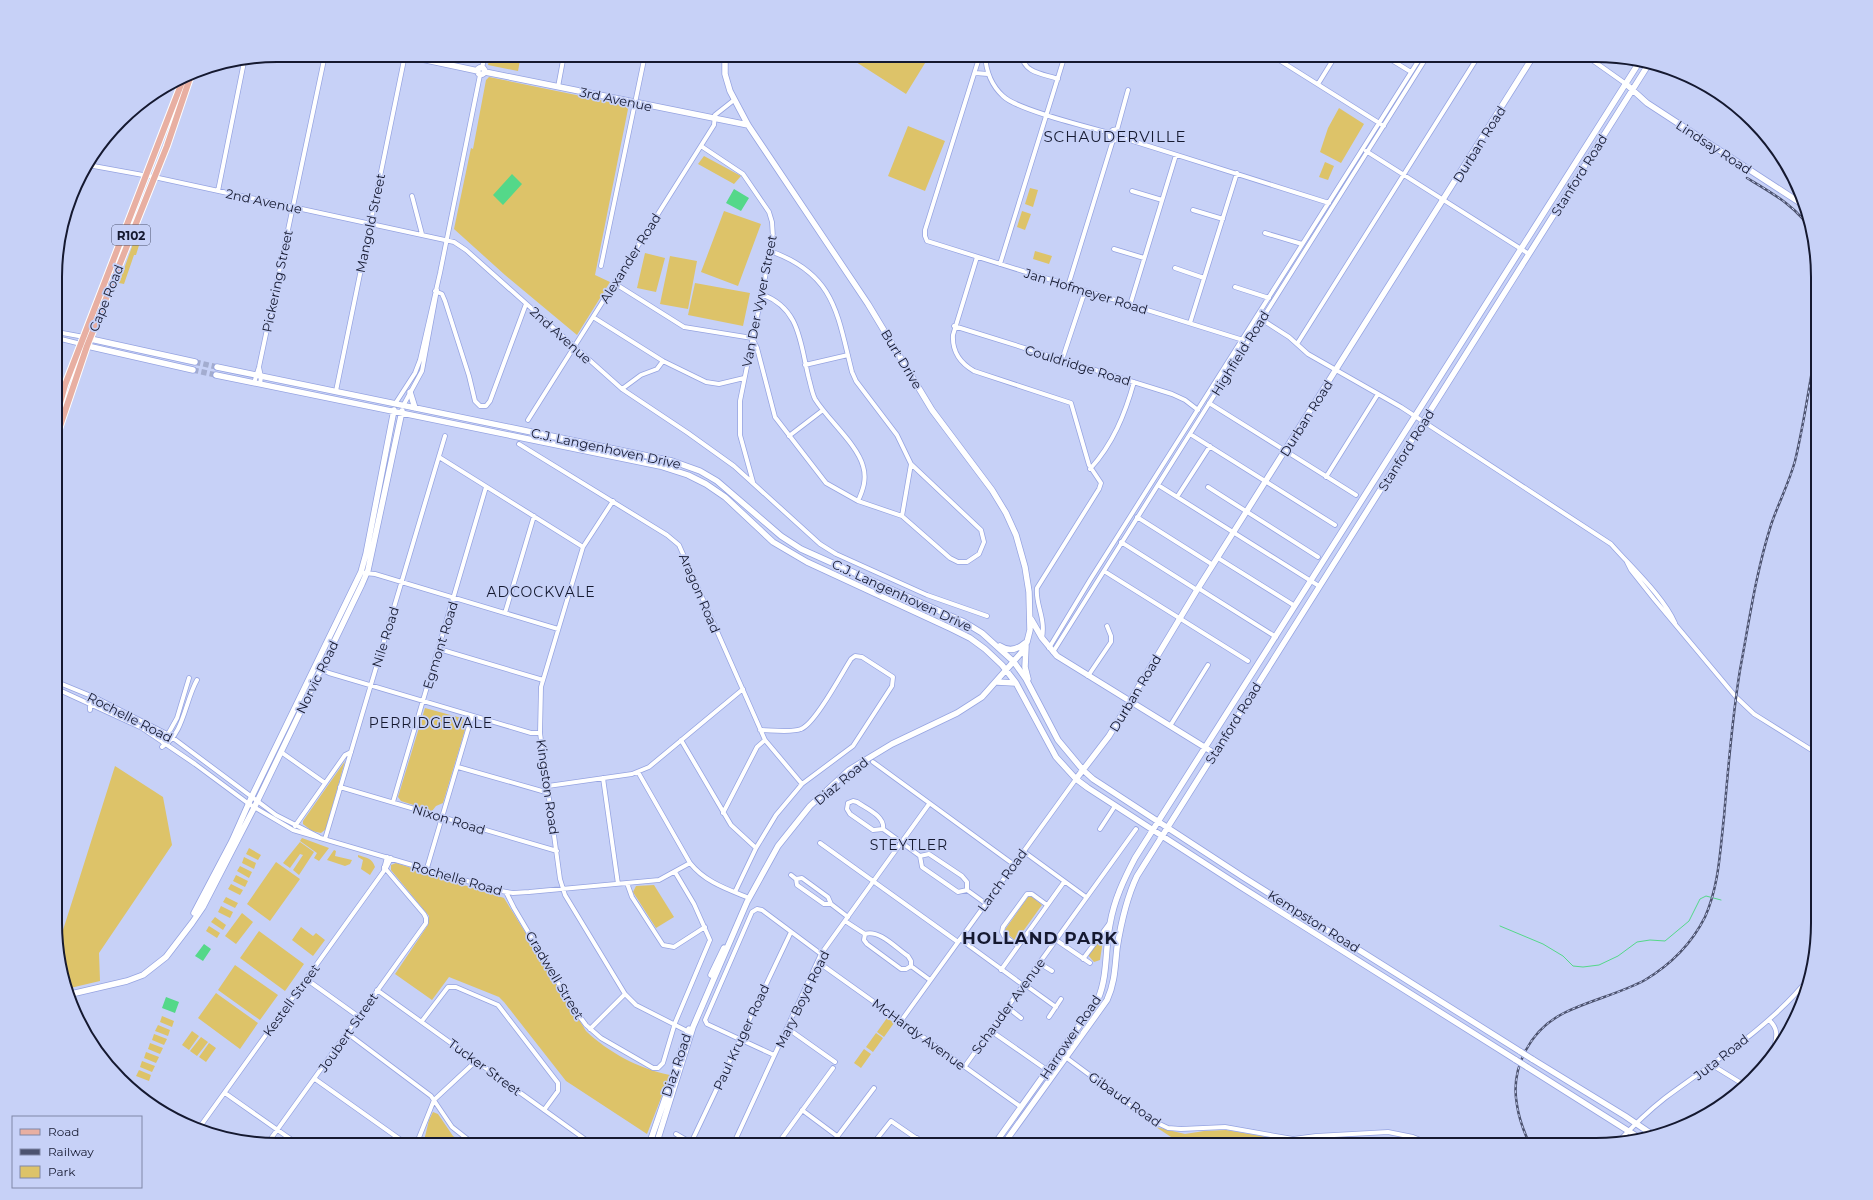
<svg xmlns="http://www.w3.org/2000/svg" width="1873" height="1200" viewBox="0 0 1873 1200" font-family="Montserrat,sans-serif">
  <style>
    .green { fill: #ddc369 }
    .water { fill: #54d889 }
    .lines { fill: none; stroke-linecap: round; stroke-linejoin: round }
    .stream { stroke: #54d889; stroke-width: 1 }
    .secondary-tunnel { stroke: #a3accf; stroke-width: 5.5; stroke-dasharray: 5.5 3; stroke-linecap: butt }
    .street-casing { stroke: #96a4e1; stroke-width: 5.5 }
    .secondary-casing { stroke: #96a4e1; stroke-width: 7 }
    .primary-casing { stroke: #fff; stroke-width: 8 }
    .street { stroke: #fff; stroke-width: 4 }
    .secondary { stroke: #fff; stroke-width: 5.5 }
    .primary { stroke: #e8afa2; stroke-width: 6 }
    .rail-casing { stroke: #4c526e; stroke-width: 2.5 }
    .rail { stroke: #c7d1f7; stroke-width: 1; stroke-dasharray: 3; stroke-linecap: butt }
    .secondary-bridge-casing { stroke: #96a4e1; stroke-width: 7; stroke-linecap: butt }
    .secondary-bridge { stroke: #fff; stroke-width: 5.5 }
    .labels { text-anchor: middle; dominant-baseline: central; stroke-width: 3.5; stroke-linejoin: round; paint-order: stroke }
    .shield { fill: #c7d1f7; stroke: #4a506c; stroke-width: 1 }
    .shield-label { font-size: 12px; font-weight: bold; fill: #151930 }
    .street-label { font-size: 13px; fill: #151930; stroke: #c7d1f7 }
    .neighbourhood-label { font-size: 14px; letter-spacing: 1px; fill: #151930; stroke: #c7d1f7 }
    .quarter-label { font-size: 15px; letter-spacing: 1px; fill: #151930; stroke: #c7d1f7 }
    .district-label { font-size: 17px; font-weight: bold; letter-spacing: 1px; fill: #151930; stroke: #c7d1f7 }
    .rim { fill: none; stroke: #151930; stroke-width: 2 }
  </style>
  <rect width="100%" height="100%" fill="#c7d1f7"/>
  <path class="green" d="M490,55H521L518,71L488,65Z
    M856,55H930L906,94L853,60Z
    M489,77L625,105L628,109L595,275L610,282L577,335L505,275L454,229L471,148L473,149L486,80Z
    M1339,108L1364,124L1341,163L1320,152L1328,128Z
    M908,126L945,141L925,191L888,176Z
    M704,156L741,176L734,184L698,164Z
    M1325,162L1334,166L1328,180L1319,177Z
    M1030,188L1038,190L1033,207L1025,204Z
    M724,211L761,224L738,286L701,272Z
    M1022,211L1031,214L1025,230L1017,227Z
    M134,241L140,242L136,255H134L124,284L119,283Z
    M1035,251L1052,256L1049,264L1033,259Z
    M645,253L665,258L656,292L637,288Z
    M670,256L697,261L688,309L660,304Z
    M695,283L750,293L743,326L688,315Z
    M425,708L465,719L467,723L443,803L436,806L432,811L401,801L398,797Z
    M345,761L326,829L321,833L312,831L303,824V821Z
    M115,766L163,797L172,845L99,953L100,981L66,989L57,949Z
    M302,838L329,848L319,861L314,858L317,853L300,841Z
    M300,842L314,852L299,875L293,870L303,855L300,854L290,868L283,863Z
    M249,848L261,855L258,860L246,854Z
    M334,850L336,851L335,856L352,860L350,864L345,866L327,860Z
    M358,855C367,858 372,858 375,867L370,875L361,869L363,860L358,857Z
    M244,857L256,863L254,869L242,863Z
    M276,862L300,879L270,921L247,904Z
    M396,863L504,898L586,1031C608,1052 639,1069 670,1075L647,1134L566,1081L504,1002L499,997L449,977L432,1000L395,974L428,925L429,916L391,870V865Z
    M240,866L252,872L249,878L237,871Z
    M236,875L248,881L245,887L233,881Z
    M231,884L243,890L240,895L228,889Z
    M654,885L674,917L656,928L633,892L636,886Z
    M1031,896L1042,905L1016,941L1004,931L1028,897Z
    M226,897L238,903L235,908L223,902Z
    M221,906L233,912L230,918L218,912Z
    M242,913L253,922L236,944L225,936Z
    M215,917L226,925L223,930L211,922Z
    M209,926L220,933L217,938L206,931Z
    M301,927L313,936L316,933L325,940L313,956L292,940Z
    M259,931L304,964L285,991L240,958Z
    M1099,940H1103L1100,960L1094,962L1088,955Z
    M235,965L278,995L260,1020L218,990Z
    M216,993L258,1023L240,1049L198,1018Z
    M162,1016L174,1021L172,1027L160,1022Z
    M887,1018L894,1023L884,1037L877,1032Z
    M158,1025L170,1030L168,1036L155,1031Z
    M192,1031L199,1036L189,1050L182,1045Z
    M876,1033L883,1038L873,1052L866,1047Z
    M154,1034L167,1039L164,1045L152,1040Z
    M201,1037L208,1042L197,1056L190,1051Z
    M150,1043L163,1048L160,1054L148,1049Z
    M209,1043L216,1048L206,1062L199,1057Z
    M864,1049L871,1054L861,1068L854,1063Z
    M146,1052L159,1057L156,1063L144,1058Z
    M142,1061L155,1066L152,1072L140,1067Z
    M139,1070L151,1075L149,1081L136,1076Z
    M433,1112L438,1114L453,1136L466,1145H423L429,1120Z
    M1156,1127L1185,1134L1204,1131L1226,1130L1273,1138L1274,1142L1291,1145H1249L1229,1141L1210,1145H1183Z
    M1376,1137L1394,1138L1419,1145H1304L1327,1140Z"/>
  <path class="water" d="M512,174L522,184L503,205L493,195Z
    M734,189L749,198L741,211L726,203Z
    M204,944L211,949L203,961L195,956Z
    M166,997L179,1002L175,1013L162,1008Z
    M1229,1141L1249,1145H1210Z"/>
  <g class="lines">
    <path class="stream" d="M1500,926L1543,944L1563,956L1573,966L1583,967L1599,965L1618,956L1637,942L1650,940L1665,941L1689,921L1700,899L1706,896L1721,900"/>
    <path class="secondary-tunnel" d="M195,362L217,367
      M193,370L216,375"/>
    <g class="street-casing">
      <path id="street" d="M980,55L925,230V236L927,241L1243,340
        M985,55C986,71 991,85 1003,96C1017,110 1088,127 1110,133
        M1022,55C1023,73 1044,74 1058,79
        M1271,55L1384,126
        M1585,55L1626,84
        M1385,56L1411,72
        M482,68L485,55
        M975,73L988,74
        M1318,84L1336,55
        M558,87L564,55
        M1109.5 135a5.5 5.5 0 1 1 11 0a5.5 5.5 0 1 1-11 0Z
        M1117,130L1128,90
        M1120,137L1329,203
        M701,146L743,174L769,212L772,222L773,238L740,401V435L753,482
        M1366,151L1529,254
        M88,165L154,177L454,242L466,250L622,389L688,433L734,466L820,544L836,554L927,595L987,616
        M218,191L244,62
        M1132,191L1162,200
        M412,196L422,234
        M1193,210L1223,219
        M1265,233L1302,244
        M1114,249L1144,258
        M977,257L953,335C952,351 960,363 974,371L1071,403L1089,465L1101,483L1099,489L1037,588C1035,604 1046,618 1042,638
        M1000,264L1065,55
        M601,266L645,55
        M1175,268L1204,278
        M614,283L684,327L752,338L757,348L775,417L826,483L858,501L902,516L950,558L958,562H967L979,554L984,542L981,530L911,464L897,435L856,381L852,372C837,313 835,274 770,251
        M1068,286L1113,140
        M1235,287L1269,298
        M435,291L442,294L445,301L469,376L475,401L480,406H486L490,401L526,304
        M761,294C801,308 800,344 809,379C811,386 812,393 815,399C828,420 857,444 863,466C867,479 863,490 858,501
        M1130,305L1176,155
        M593,317L663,361L706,382L719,384L744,378
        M1261,319L1289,337L1308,354L1401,407L1611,544C1631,567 1663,596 1675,623
        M1190,323L1237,173
        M954,326L1172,394L1185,400L1198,410
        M57,332L84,337
        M57,338L81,344
        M1297,344L1479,55
        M1062,360L1085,291
        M805,365L848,355
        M259,367L261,377L260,384
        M254,383L259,367L325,55
        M622,389L641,375L657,369L663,361
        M336,391L405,55
        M1209,403L1356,495
        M395,404L415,373L420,360L440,273L480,75
        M403,406L422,371L437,290
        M528,420L709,133L714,125L715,115L734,100
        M1190,434L1335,525
        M789,436L823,410
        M519,444L667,535L679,545L765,740L802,784
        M1813,453L1818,468
        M439,457L583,547
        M1090,469C1113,444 1125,414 1134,382
        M1326,477L1378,394
        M1158,485L1319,586
        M1208,487L1318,557
        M1177,497L1210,446
        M613,501L583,547L541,687L540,733L560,879L565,895L625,994L636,1005L689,1032
        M902,516L911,464
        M1137,517L1213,565
        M1121,542L1197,590
        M1218,558L1295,606
        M1627,562L1631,570L1654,599L1736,697L1754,714L1818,754
        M1104,571L1248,661
        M364,573L375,574L558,629
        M1198,588L1276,637
        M505,613L534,516
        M1049,648L1090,580L1422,55
        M439,649L543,680
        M1053,652L1428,55
        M315,667L329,673L531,733H540
        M1088,676L1111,642V636L1107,626
        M57,682L96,698L169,735L276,815L319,837
        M57,689L142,728L195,764L249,804L293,830L501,891L513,893L529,892L659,880L690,863
        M90,710V703L93,696
        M1170,726L1208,665
        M681,740L731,825L756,848
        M163,743L177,718L189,678
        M162,747C184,734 185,701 197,680
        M281,752L325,783
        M873,762L1013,864
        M458,767L549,793
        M638,772L690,863C705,882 727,889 749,898
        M603,778L618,884
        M548,786L632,774L649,767L743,689
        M340,787L557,851
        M393,802L486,487
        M848,803L847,809L850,814L873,830L883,829L920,856
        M848,803L853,801L857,802C867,809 885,816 883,829
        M723,813L757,747L765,740
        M295,826L345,755L351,752
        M1100,829L1115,806
        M325,839L445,436
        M820,843L958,942
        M1023,851L1086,897
        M920,856L929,854L962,876L967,882V890
        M920,856L922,867L958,892L967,890
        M427,868L472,716
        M384,869L387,857
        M791,875L796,879L802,878L828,897L831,904
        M796,879L797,885L824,904H831L848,917
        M627,883L632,897L663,945L674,947L705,927
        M967,890L985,903
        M506,892L514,908L572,1006L586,1025L601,1038L653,1068H658L663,1063L675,1023L710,940L694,904L675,872
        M735,892L756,848L776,815L802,784L853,746L892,686L893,677L862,657L855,656L851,659C842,673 815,724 801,729C791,733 771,730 760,730
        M845,921L865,934C879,929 896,948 908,956L911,961V966
        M865,934L864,940L867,944L901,969H906L911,966
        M960,939L1023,985
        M1056,940L1090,963
        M1018,946L1004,936L1002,932L1003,927L1027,894H1032L1047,905
        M1083,959L1109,924
        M818,962L1021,1107
        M1039,963L1052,971
        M911,966L930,980
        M1001,970L1064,882
        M306,979L359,1017
        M1024,984L1056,1007
        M377,990L593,1145
        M1007,1007L1021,1018
        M1049,1017L1061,999
        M1769,1020C1781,1031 1775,1040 1773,1054
        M422,1021L448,987H456L498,1005L558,1083V1091L544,1110
        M901,1021L1076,779
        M787,1028L835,1062
        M590,1029L625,994
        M991,1031L1047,1070
        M347,1033L431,1096L452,1127L475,1145
        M1060,1053L1149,1119L1168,1128L1181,1129L1225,1127L1293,1139L1316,1136L1388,1132L1413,1137L1433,1145
        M774,1055L707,1024L705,1020L752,912L757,909L762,910L821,954
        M1712,1065L1746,1086
        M965,1066L1136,829
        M315,1079L408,1145
        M225,1093L299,1145
        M802,1110L837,1136
        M199,1128L386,868L391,858
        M676,1134L695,1145
        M691,1143L791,932
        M267,1144L426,923V918L424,914L384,867
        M1616,1144C1631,1128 1647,1112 1665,1098C1715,1061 1770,1027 1809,978
        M416,1145L434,1100L476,1061
        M733,1145L821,954L929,804
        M777,1145L833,1068
        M831,1145L874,1088
        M872,1145L891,1121L926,1145
        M912,1145L917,1138"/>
    </g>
    <g class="secondary-casing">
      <path id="secondary" d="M403,55L478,71
        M477.5 71a3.5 3.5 0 1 1 7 0a3.5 3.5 0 1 1-7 0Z
        M485,72L748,125
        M1626,84L1647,103L1805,206
        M86,338L195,362
        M83,345L193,370
        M217,367L672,461L700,471L717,481L781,536L801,549L964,622L982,633L1014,662L1026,679L1058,740L1083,770L1093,779L1243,877L1521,1052
        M216,375L660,466L688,475L706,484L725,497L773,542L807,562L952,629L970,638L985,649L1002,665L1016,683L1056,757L1076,779L1088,788L1238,885L1516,1060
        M410,392L415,408
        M1031,619L1042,638L1057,656L1214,753
        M1000,646C1009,652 1017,650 1025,643
        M1026,646L1025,667L1028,679
        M997,682L1015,683
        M1076,779L1109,736L1197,590L1534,55
        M194,913L232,841L252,796L361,572L366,554L394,410
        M711,975L724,948
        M67,995L127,981L143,975L166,957L192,923L203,907L254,808L362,584L368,570L402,411
        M1532,1059L1625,1116L1656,1137
        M1527,1067L1641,1139
        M649,1145L689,1029
        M656,1145L693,1027L747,902L778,846L810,806L849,770L892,744L957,713L982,697L1021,653L1027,642L1030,630L1029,592L1025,567L1016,535L1006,513L992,490L932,410L868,304L748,125L730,91L725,74V55
        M994,1145L1098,999C1108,976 1105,948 1110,924C1114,900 1124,879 1135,858L1640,61
        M1003,1145L1107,1000C1115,983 1115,966 1117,948C1121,923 1126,899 1137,876L1650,62"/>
    </g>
    <g class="primary-casing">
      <path id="primary" d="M57,414L65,385L184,77
        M57,435L87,346L167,146L192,72"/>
    </g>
    <use href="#street" class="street"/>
    <use href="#secondary" class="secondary"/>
    <use href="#primary" class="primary"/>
    <g class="rail-casing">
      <path id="rail" d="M1747,178C1772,193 1798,207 1813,233
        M1530,1145C1524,1132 1519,1119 1517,1105C1510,1068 1530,1030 1564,1013C1590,1000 1619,994 1645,980C1670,965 1692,943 1705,917C1719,886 1720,851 1724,817C1728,768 1732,719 1740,670C1749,622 1756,572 1771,525C1778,504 1789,483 1795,461C1805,420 1810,378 1818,338"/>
    </g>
    <use href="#rail" class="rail"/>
    <g class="secondary-bridge-casing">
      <path id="secondary-bridge" d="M1521,1052L1532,1059
        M1516,1060L1527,1067"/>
    </g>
    <use href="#secondary-bridge" class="secondary-bridge"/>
  </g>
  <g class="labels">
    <rect class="shield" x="112" y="225" width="38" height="20" rx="3"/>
    <g class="shield-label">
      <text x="131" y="235">R102</text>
    </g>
    <g class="street-label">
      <text transform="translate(616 99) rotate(12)">3rd Avenue</text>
      <text transform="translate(1479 144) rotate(-58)">Durban Road</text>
      <text transform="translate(1714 147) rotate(33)">Lindsay Road</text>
      <text transform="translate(1579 175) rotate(-58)">Stanford Road</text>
      <text transform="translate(264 201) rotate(12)">2nd Avenue</text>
      <text transform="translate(370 223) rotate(-78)">Mangold Street</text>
      <text transform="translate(630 258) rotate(-58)">Alexander Road</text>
      <text transform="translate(277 281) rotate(-78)">Pickering Street</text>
      <text transform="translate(1086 291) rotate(17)">Jan Hofmeyer Road</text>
      <text transform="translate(106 298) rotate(-68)">Cape Road</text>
      <text transform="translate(759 301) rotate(-79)">Van Der Vyver Street</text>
      <text transform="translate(561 335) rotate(42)">2nd Avenue</text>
      <text transform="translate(1240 353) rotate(-58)">Highfield Road</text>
      <text transform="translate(902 359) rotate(59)">Burt Drive</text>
      <text transform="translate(1078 365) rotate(17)">Couldridge Road</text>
      <text transform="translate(1306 418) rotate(-58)">Durban Road</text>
      <text transform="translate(606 448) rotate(12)">C.J. Langenhoven Drive</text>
      <text transform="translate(1406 450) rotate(-58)">Stanford Road</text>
      <text transform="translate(700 593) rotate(67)">Aragon Road</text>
      <text transform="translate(902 595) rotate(25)">C.J. Langenhoven Drive</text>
      <text transform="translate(385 637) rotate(-73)">Nile Road</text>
      <text transform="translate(440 645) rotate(-73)">Egmont Road</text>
      <text transform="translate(317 677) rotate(-64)">Norvic Road</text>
      <text transform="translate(1135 693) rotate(-59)">Durban Road</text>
      <text transform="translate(130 717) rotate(27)">Rochelle Road</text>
      <text transform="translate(1233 723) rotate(-58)">Stanford Road</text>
      <text transform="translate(841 781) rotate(-40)">Diaz Road</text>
      <text transform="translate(548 787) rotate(82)">Kingston Road</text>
      <text transform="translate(449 819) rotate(17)">Nixon Road</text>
      <text transform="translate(457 878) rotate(16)">Rochelle Road</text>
      <text transform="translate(1002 880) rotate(-54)">Larch Road</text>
      <text transform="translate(1314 921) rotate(32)">Kempston Road</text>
      <text transform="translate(555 975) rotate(59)">Gradwell Street</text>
      <text transform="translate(802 999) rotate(-64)">Mary Boyd Road</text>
      <text transform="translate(291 1000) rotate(-54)">Kestell Street</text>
      <text transform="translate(1008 1006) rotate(-54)">Schauder Avenue</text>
      <text transform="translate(348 1032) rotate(-55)">Joubert Street</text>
      <text transform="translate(919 1034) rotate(36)">McHardy Avenue</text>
      <text transform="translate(741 1037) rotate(-65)">Paul Kruger Road</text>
      <text transform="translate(1070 1037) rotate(-56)">Harrower Road</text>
      <text transform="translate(1721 1057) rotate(-38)">Juta Road</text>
      <text transform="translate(676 1065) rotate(-71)">Diaz Road</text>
      <text transform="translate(485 1067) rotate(36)">Tucker Street</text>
      <text transform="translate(1125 1099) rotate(35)">Gibaud Road</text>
    </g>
    <g class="neighbourhood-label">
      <text x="541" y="592">ADCOCKVALE</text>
      <text x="431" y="723">PERRIDGEVALE</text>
      <text x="909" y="845">STEYTLER</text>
    </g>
    <g class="quarter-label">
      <text x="1115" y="136">SCHAUDERVILLE</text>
    </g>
    <g class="district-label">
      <text x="1040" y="938">HOLLAND PARK</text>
    </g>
  </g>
  <path d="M0 0H1873V1200H0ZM277 62H1596A215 215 0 0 1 1811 277V923A215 215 0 0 1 1596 1138H277A215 215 0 0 1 62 923V277A215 215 0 0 1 277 62Z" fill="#c7d1f7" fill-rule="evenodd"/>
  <path class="rim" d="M277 62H1596A215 215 0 0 1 1811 277V923A215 215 0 0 1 1596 1138H277A215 215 0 0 1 62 923V277A215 215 0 0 1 277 62Z"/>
  <rect x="12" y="1116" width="130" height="72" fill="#c7d1f7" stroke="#8087a7"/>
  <rect x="20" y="1129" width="20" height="6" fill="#e8afa2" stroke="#8087a7"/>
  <text x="48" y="1136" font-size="12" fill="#151930">Road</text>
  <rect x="20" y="1149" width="20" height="6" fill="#4c526e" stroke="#8087a7"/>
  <text x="48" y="1156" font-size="12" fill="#151930">Railway</text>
  <rect x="20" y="1166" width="20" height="12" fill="#ddc369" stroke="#8087a7"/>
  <text x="48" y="1176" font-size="12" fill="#151930">Park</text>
</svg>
